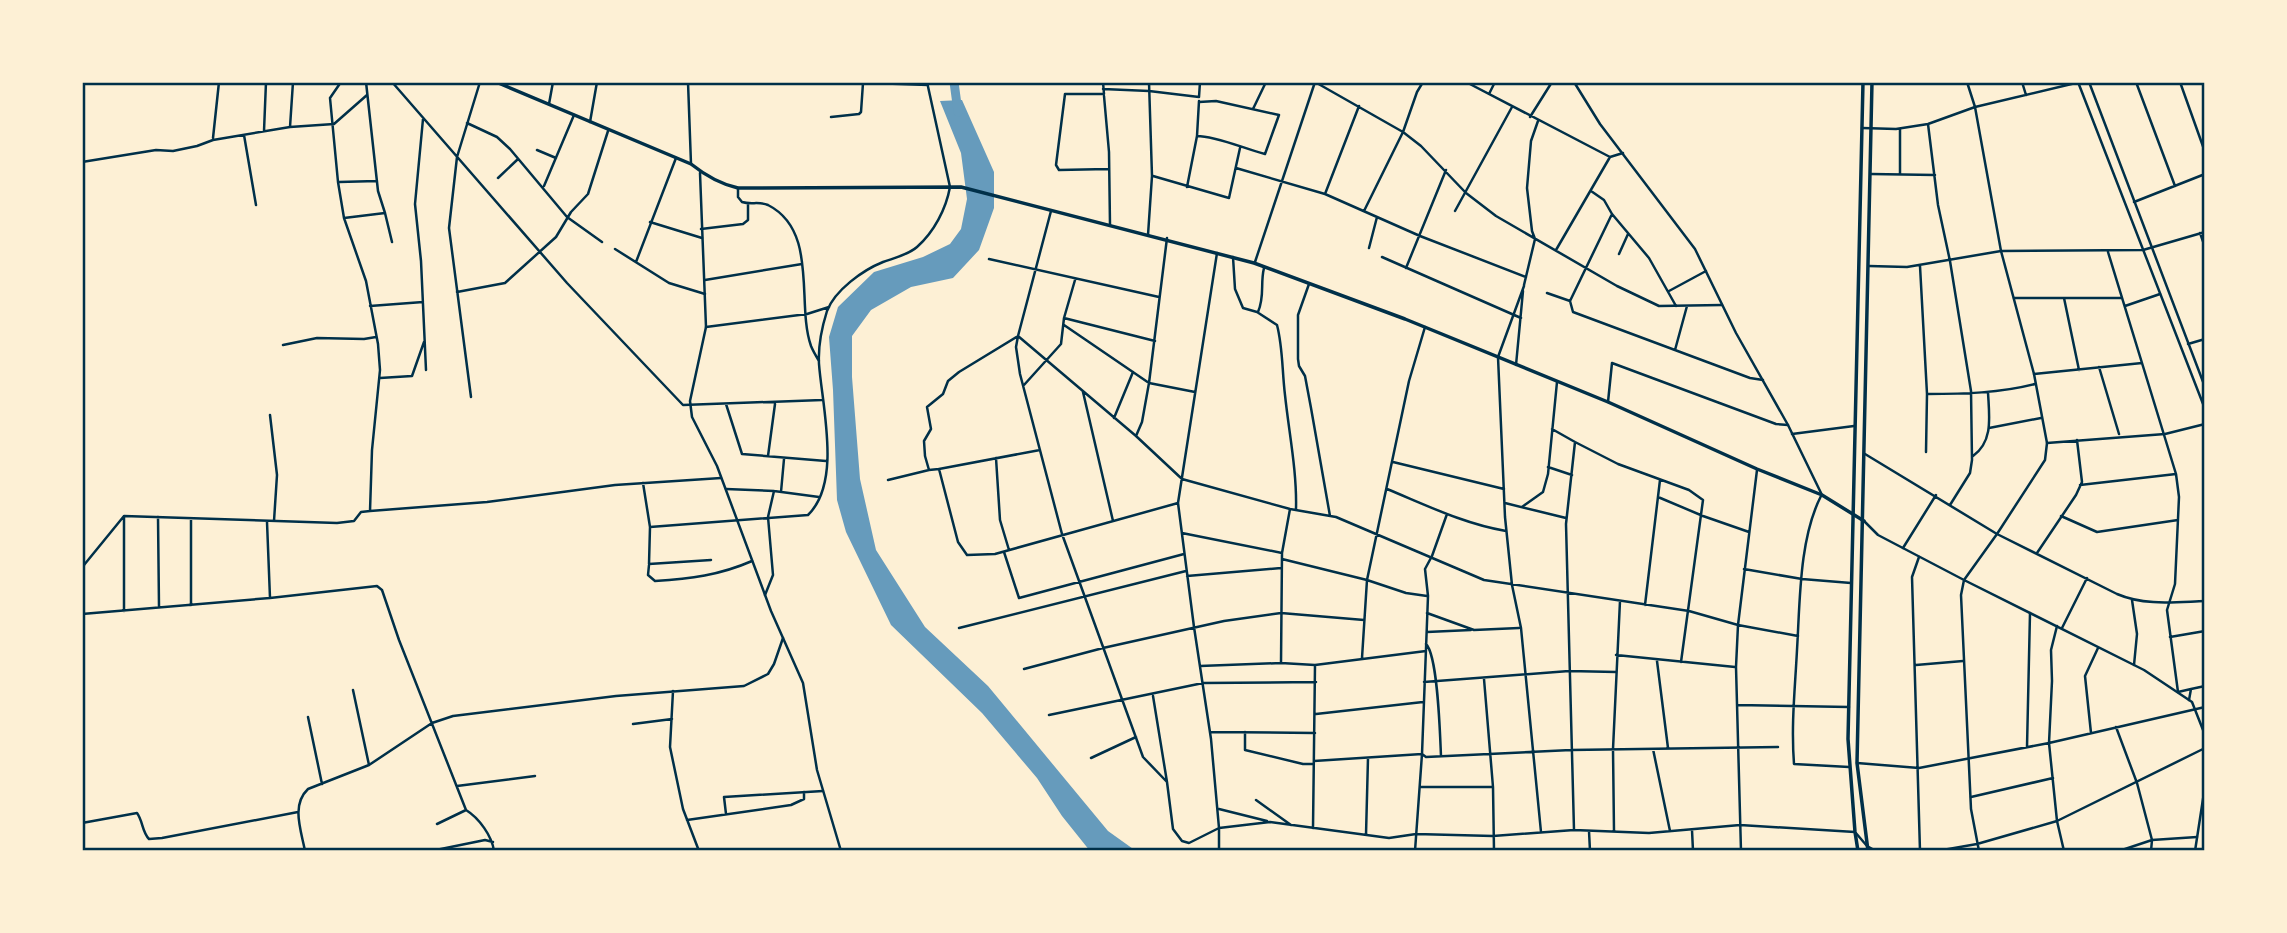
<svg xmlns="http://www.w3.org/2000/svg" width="2287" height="933" viewBox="0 0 2287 933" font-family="'Fira Sans',sans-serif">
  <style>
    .water { fill: #669bbc }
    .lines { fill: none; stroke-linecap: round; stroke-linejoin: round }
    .river { stroke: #669bbc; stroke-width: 9 }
    .minor { stroke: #003049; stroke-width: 2.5 }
    .tertiary { stroke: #003049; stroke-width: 2.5 }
    .secondary { stroke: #003049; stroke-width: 3.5 }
    .primary { stroke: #003049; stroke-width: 3.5 }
    .neatline { fill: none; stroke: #003049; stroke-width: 2.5 }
  </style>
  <rect width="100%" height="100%" fill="#fdf0d5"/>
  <path class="water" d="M962,100L994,172V208L979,250L953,278L911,287L871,310L852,336V377L860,479L876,550L925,627L988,686L1108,831L1136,851H1090L1062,816L1037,778L982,713L891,625L846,532L837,500L833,390L829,337L838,307L874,272L923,257L950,244L961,229L967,199L961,153L940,101Z"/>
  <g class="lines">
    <path class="river" d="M954,82L958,112"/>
    <path class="minor" d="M341,82L330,98L338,182L344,218L366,281L378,344L380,370L372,450L370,511
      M392,82L567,283L683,405L822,400
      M843,82L928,85
      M1103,82L1104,94H1065L1056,165L1059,170L1108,169
      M1315,82L1403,132L1421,146L1466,193L1496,216L1617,286L1659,306L1722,305
      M1466,82L1610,157L1623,153
      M2022,82L2026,95
      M2136,82L2175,186
      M2180,82L2205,152
      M1103,89L1149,91L1199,97L1200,82
      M1489,94L1495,82
      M1104,96L1109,152L1110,225
      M549,104L553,82
      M1253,109L1266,82
      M831,117L859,114L861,112L863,83
      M1530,117L1552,82
      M423,119L415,204L421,261L426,370
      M590,122L597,82
      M467,123L497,137L510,149L567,217L602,242
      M1928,124L1938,205L1950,261L1971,391L1972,460L1970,473L1950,505
      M290,127L293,82
      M1862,128L1896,129L1928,124L1975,107L2080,82
      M264,131L266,82
      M244,135L256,205
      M1197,136C1216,136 1245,149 1265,154L1279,115L1216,101L1199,102
      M213,138L219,82
      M537,150L556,158
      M82,162L156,150L173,151L197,146L213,140L290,127L334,124L367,95
      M1236,168L1325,194L1420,236L1526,277
      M1871,174L1935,175
      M1900,174V129
      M1153,176L1229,198L1240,148
      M498,178L518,159
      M339,182L377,181
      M544,186L574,115
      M1187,187L1197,136L1199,101
      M738,188V197L742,202C751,205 759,201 768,205C819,231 796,304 811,346C813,351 816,356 819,361
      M1591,191L1604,200L1612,214L1649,258L1676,306
      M1325,194L1359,106
      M2134,202L2205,174
      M1051,211L1018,336L1016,347L1020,374L1062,534L1143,757L1167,782L1173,829L1182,841L1189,843L1219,828L1270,822L1389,838L1416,834L1493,836L1574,830L1649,833L1740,825L1855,832L1867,846L1876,851
      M1364,211L1403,132L1417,92L1423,82
      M1455,211L1512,107
      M385,213L392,242
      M1612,214L1570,301L1573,312L1750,378L1763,380
      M344,218L385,213L378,191L366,82
      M650,222L702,238
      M701,229L743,224L748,220V204
      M2200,233L2205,247
      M1148,235L1152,176L1149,82
      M1369,248L1377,217
      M615,249L669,283L705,294
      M1556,250L1610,157
      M2108,252L2176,474L2179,497L2175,584L2167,610L2178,692L2191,689
      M1217,253L1178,503L1194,627L1211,739L1219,828V851
      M1619,254L1628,234
      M1233,257L1235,289L1243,308L1257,312L1277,325C1283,348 1282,371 1285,395C1289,433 1297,471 1296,509
      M1382,257L1521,318
      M989,259L1159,297
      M636,262L676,158
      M1255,262L1315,82
      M1869,266L1907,267L2001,251L2143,250L2205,232
      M1920,266L1927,394L1926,452
      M1406,268L1446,170
      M705,280L802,264
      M1309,284L1298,315V359L1299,366L1305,376L1311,408L1330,516
      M1524,285L1535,239L1532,231L1527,188L1531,141L1538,121
      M1524,286L1498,357L1505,517L1512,585L1521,628L1541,832
      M1669,291L1706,271
      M457,292L505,283L556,237L571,212L588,194L608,131
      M1547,293L1570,301
      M2014,298H2122
      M2064,298L2079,370
      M370,306L423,302
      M2125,306L2160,294
      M1258,312C1265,296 1260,284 1264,268
      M1064,318L1155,341
      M1064,325L1149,383L1195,392
      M706,327L807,314L829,307
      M2188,344L2205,339
      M283,345L317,338L364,339L376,337
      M1675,350L1687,306
      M1516,365L1523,291
      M2099,367L2119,434
      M2034,374L2142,363
      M380,378L412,376L424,342
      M1024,385L1061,344L1064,318L1075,280
      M1083,392L1113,521
      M1927,394C1964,394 2000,393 2035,384
      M471,397L449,228L457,157L480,82
      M1608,402L1612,363L1776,424L1788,425
      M726,404L742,454L826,461
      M270,415L277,475L274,521
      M1114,418L1133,372
      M1989,428L2041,418
      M1552,429L1575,442L1566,524L1574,830
      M1792,434L1854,426
      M1136,436L1142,422L1149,383L1167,238
      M1575,442L1618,464L1689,490L1703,500L1681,662
      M2047,443L2165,434L2205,424
      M1040,450L939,469L958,542L967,555L995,554L1178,503
      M1865,454L1997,534L2117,594C2145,606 2175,602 2205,601
      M768,456L775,404
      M1973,456C1994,441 1989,415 1988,392
      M996,458L1000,520L1009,550
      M1393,462L1504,489
      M1548,467L1572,475
      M939,469L929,470L925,456L924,441L931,429L927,407L943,394L948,381L959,372L1018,336L1136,436L1182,479L1290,509L1336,517L1484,580L1689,611L1738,625L1798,636
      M888,480L929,470
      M643,483L650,527L649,564L711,560
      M2080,485L2176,474
      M726,489L774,491L819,497
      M1387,489C1426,505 1464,524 1506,531
      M781,492L784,459
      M1821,496C1799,539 1800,602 1797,650C1795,689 1791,725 1794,764L1849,767
      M1658,497L1703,516L1749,532
      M1505,503L1566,518
      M1522,507L1543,492L1548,474L1557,382
      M124,516V611
      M2061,516L2097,532L2178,520
      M158,517L159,607
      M191,520V605
      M650,527L808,515C842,482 822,406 819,364C818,347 822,327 827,311C835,290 863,270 883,262C894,258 908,255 917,247C934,232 946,209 950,187L927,82
      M1182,533L1282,553
      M1903,548L1936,495
      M1004,552L1019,598L1184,554
      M2037,553L2076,495L2082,482L2077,440
      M1919,557L1912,577L1920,851
      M1282,559L1367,580L1409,381L1425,327
      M649,565L648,575L655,581C690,579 720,575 752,561
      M1744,569L1802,579L1851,583
      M82,576L84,565L124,516L337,523L354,521L361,512L370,511L487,502L615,485L721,478
      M1187,576L1281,568
      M765,595L773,575L768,517L774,491
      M270,598L377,586L382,590L399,640L466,810C479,818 492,836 494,851
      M2132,600L2137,634L2134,665
      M1645,605L1660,480
      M1427,613L1474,630L1519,628
      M82,614L270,598L267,522
      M2057,626L2051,650L2052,681L2049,743L2057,821L2064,851
      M959,628L1186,571
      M2062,628L2087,578
      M1427,632L1471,630
      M2170,637L2205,631
      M1426,644C1438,656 1440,735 1441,756
      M1616,655L1735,667
      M1362,658L1367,580L1406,593L1427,596
      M1657,661L1668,748
      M1281,663L1282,553L1290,509
      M1916,665L1963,661
      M1200,666L1281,663L1315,665L1426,651
      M1024,669L1103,648L1224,621L1281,613L1364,620
      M1484,679L1493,787L1494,851
      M1424,682L1569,671L1616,672
      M353,690L369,765
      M673,691L670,747L683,809L699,851
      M1153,696L1167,782
      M2189,700L2191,689L2205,686
      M1737,705L1849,707
      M1316,714L1423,702
      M1049,715L1203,683L1316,682
      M308,717L322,784
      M633,724L672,719
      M2116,727L2137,783L2152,840L2151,851
      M1210,732L1315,733
      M1245,732V750L1303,764H1313
      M2091,733L2085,676L2098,648
      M2027,747L2030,613
      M1653,749L1670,831
      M1091,758L1136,737
      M1314,761L1422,754L1426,757L1571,750L1778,747
      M1857,763L1919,768L2049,743L2205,707
      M457,786L535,776
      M1421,787H1493
      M1971,797L2053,778
      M1256,800L1291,825
      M1219,809L1267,821
      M726,814L724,797L823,791
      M687,820L791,805L804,799V792
      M82,823L137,813C143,821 142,832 149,839L162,838L298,812
      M437,824L466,810
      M1313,828L1315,665
      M1692,830L1693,851
      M1589,831L1590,851
      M1614,831L1613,749L1620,601
      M1366,835L1368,758
      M305,851C301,830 291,805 308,789L369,765L432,723L453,716L616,696L744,686L768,674L774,664L783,638
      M431,851L485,840L493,842
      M1415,851L1422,754L1428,596L1425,569L1432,556L1447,514
      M1741,851L1736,667L1738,625L1757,470
      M2119,851L2152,840L2197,837"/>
    <path class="tertiary" d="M688,82L691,164
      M1574,82L1600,124L1695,249L1736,333L1788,425L1822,495
      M1967,82L1975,107L2001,251L2034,374L2047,443L2045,460L1997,534L1964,580L1961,595L1971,809L1979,851
      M2078,82L2205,409
      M2089,82L2205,387
      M700,173L706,327L690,401L692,417L717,466L771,611L803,683L817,770L841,851
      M1865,522L1878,535L1964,580L2144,670L2192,702L2205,735
      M1937,851L1977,844L2057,821L2205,748
      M2195,851L2205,786"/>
    <path class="secondary" d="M496,82L691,164C706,176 720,184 738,188L961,187L1254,263L1405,319L1608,402L1757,469L1822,495L1864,521"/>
    <path class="primary" d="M1858,851L1855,832L1848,739L1863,82
      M1868,851L1857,763L1872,82"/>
  </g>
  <rect width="2287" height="933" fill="none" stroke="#fdf0d5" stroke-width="168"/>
  <rect x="84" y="84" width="2119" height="765" class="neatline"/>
</svg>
